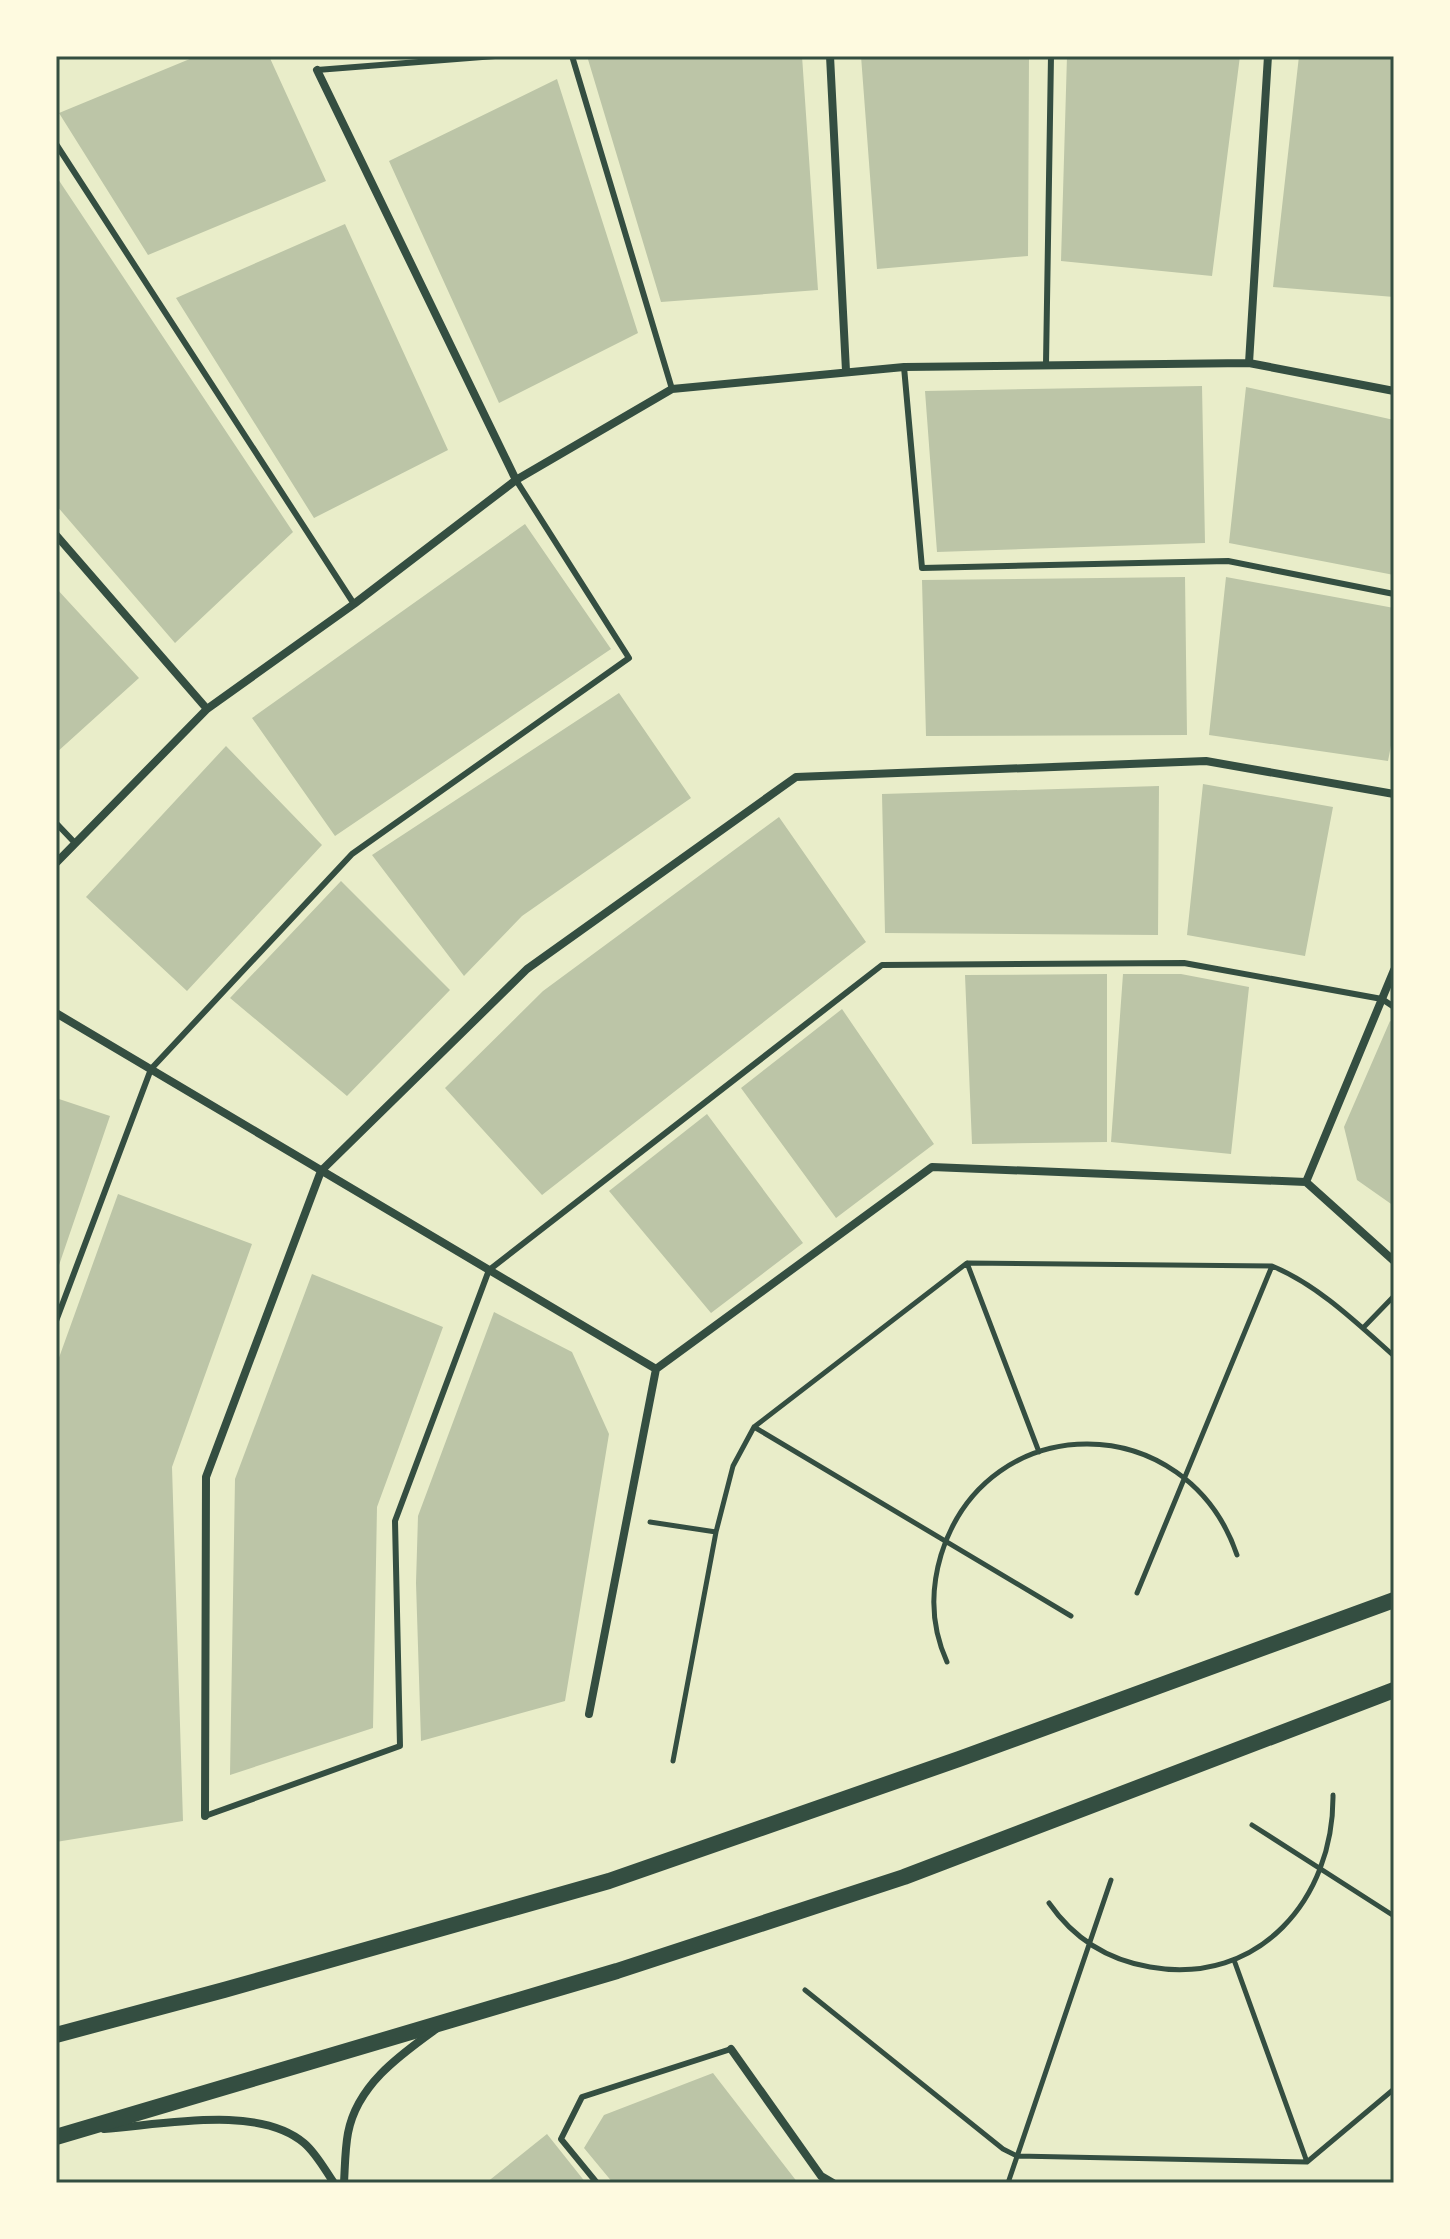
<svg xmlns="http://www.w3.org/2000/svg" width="1450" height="2239" viewBox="0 0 1450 2239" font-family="Lato,sans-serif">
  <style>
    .building { fill: #bcc5a7 }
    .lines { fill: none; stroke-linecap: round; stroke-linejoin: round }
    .path { stroke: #344e41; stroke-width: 5 }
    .service { stroke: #344e41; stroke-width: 6 }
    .minor { stroke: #344e41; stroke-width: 8 }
    .secondary { stroke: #344e41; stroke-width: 16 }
    .neatline { fill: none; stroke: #344e41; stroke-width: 3 }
  </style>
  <rect width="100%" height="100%" fill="#e9edc9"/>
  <path class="building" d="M197,56H269L326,181L148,255L59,113Z
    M587,56H802L818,290L661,302Z
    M861,56H1029L1028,256L877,269Z
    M1067,56H1240L1212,276L1061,261Z
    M1299,56H1394V297L1273,287Z
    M557,79L638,333L499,403L389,161Z
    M56,176L293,532L175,643L56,505Z
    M345,224L448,450L314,518L176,298Z
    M1202,386L1205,543L937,552L925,391Z
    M1246,387L1394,420V575L1229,543Z
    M525,524L611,649L335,836L252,718Z
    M1185,577L1187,735L926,736L922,580Z
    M1226,577L1394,608V730L1388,761L1209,735Z
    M56,588L139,678L56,753Z
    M619,693L691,798L522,916L464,976L372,855Z
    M226,746L322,845L187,991L86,897Z
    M1203,784L1333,807L1305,956L1187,935Z
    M1159,786L1158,935L885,933L882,794Z
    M779,817L866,942L542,1195L445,1088L543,991Z
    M341,881L450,990L347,1096L230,998Z
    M1107,974V1142L972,1144L965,975Z
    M1123,974H1181L1249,987L1231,1154L1111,1142Z
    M842,1009L934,1144L836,1218L741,1088Z
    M1390,1021L1394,1023V1206L1357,1180L1344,1127Z
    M56,1098L110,1116L57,1271H56Z
    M707,1114L803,1243L711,1313L609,1191Z
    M118,1194L252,1244L172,1467L183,1821L56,1842V1366Z
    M312,1274L443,1327L377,1507L373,1728L230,1775L235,1479Z
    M494,1312L572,1352L609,1434L565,1701L421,1741L416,1583L418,1516Z
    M713,2073L798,2183H613L584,2148L604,2115Z
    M547,2134L586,2183H486Z"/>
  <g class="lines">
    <path class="path" d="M967,1263L1039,1452
      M1363,1328L1394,1296
      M754,1427L1071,1616
      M650,1522L716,1532
      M1137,1593L1272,1266
      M947,1662C931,1627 930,1592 941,1555C987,1406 1187,1408 1237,1555
      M673,1761L716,1532L733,1466L754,1427L967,1263L1272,1266C1318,1285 1357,1323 1394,1356
      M1252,1825L1394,1916
      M1049,1903C1074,1939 1108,1960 1150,1967C1259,1986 1334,1899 1333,1795
      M1234,1960L1307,2162
      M805,1990L1003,2149L1017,2156L1307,2162L1394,2089
      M1008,2183L1111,1880"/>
    <path class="service" d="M572,56L672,389
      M317,70L495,56
      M56,144L354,604
      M1046,364L1051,56
      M904,367L922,568L1228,561L1394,594
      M56,823L75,843
      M56,1321L151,1069L352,854L629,658L516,480
      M205,1816L400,1746L395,1521L489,1270L882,965L1184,963L1382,999L1394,1007
      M597,2183L561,2139L582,2097L731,2049"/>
    <path class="minor" d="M830,56L846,371
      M317,70L516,480
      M1249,363L1268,56
      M56,535L207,709
      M56,863L207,709L354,604L516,480L672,389L904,367L1249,363L1394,391
      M56,1013L656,1369
      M1306,1182L1394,970
      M589,1714L656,1369L932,1167L1306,1182L1394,1261
      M205,1816L206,1477L321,1171L527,969L796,777L1206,761L1394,794
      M731,2049L821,2176L833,2183
      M104,2129C161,2125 258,2104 304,2143C316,2153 325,2170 334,2183
      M344,2183C345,2166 345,2149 348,2133C357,2085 400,2055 436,2029"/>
    <path class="secondary" d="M56,2035L224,1990L609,1881L959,1759L1394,1600
      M56,2137L617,1971L904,1877L1394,1690"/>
  </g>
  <rect width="1450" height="2239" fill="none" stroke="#fefae0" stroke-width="116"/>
  <rect x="58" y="58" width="1334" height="2123" class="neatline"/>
</svg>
